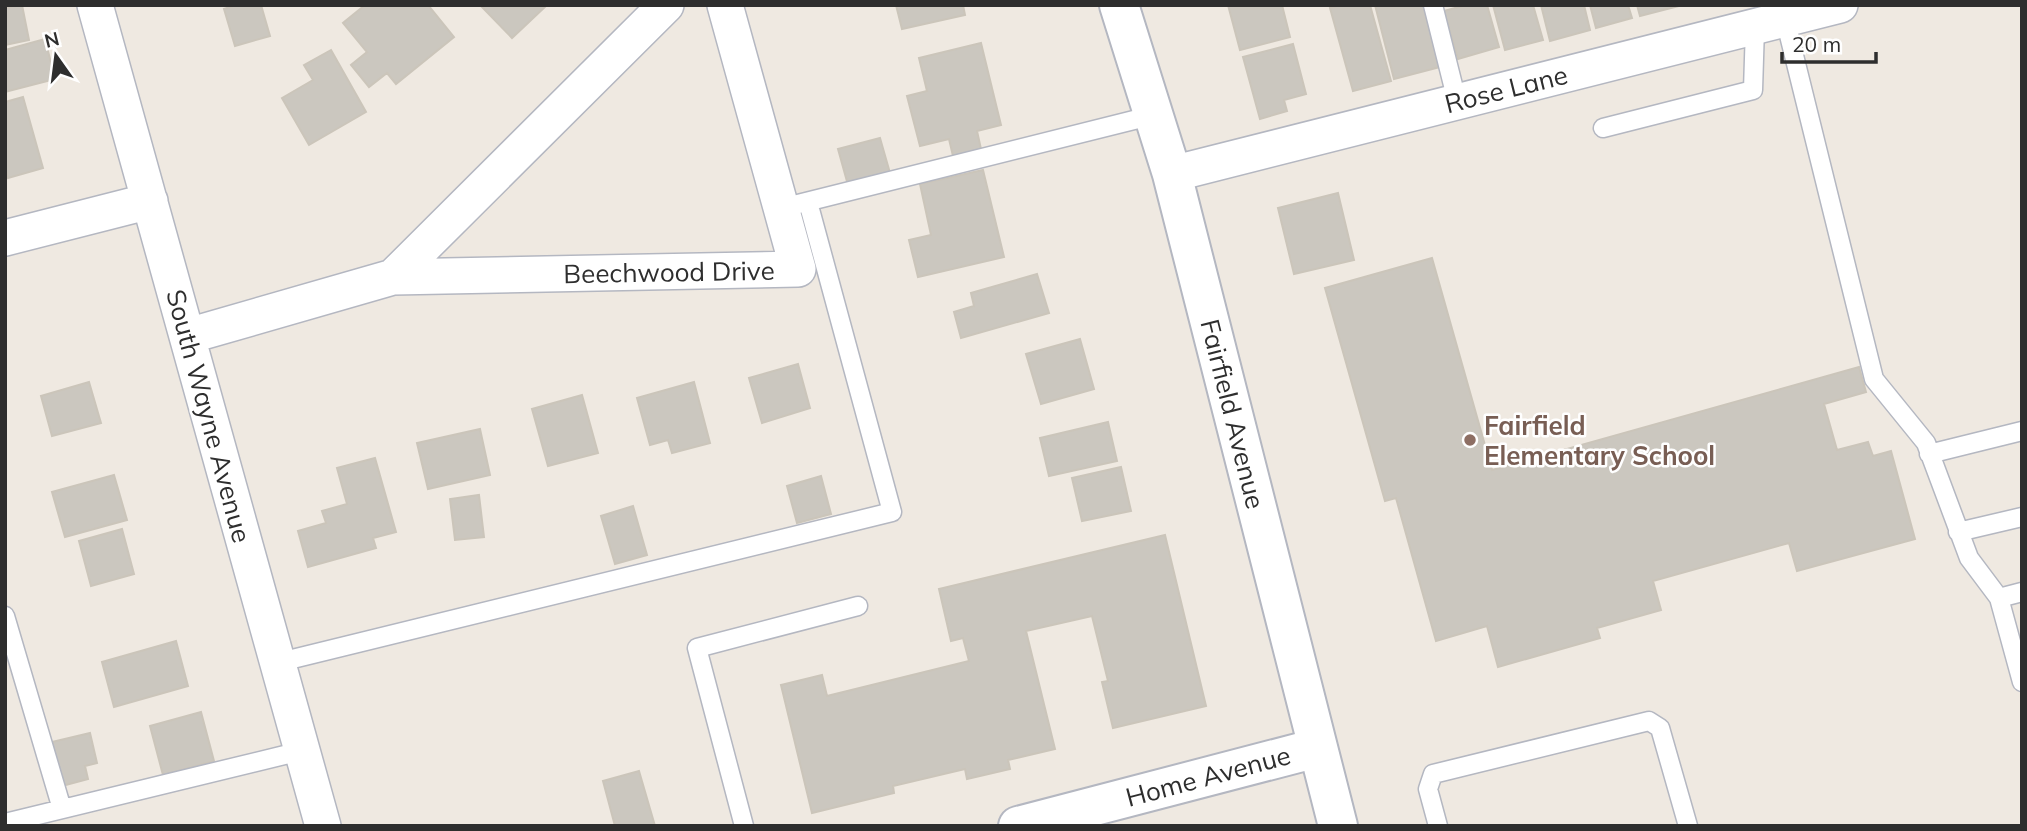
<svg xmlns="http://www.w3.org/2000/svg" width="2027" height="831" viewBox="0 0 2027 831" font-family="Mulish,sans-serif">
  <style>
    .building { fill: #cbc7bf; stroke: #cbc5ba; stroke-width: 2 }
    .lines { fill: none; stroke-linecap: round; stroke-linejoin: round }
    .service-casing { stroke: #b4b7c1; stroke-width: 21 }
    .minor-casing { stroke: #b4b7c1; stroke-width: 38 }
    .tertiary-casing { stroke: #b4b7c1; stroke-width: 42 }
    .secondary-casing { stroke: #b4b7c1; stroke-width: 42 }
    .service { stroke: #fff; stroke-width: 18 }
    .minor { stroke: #fff; stroke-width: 35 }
    .tertiary { stroke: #fff; stroke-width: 38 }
    .secondary { stroke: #fff; stroke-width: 38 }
    .education-dot { fill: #8d6e63; stroke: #fff; stroke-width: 2.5 }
    .labels { text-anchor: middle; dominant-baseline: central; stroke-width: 5; stroke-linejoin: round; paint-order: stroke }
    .street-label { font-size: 26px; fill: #2e2e2e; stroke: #fff }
    .education-label { font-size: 26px; font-weight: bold; fill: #785e54; stroke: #fff; text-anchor: start }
  </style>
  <rect width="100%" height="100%" fill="#efe9e1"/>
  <path class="building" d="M22,5L29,40L5,45V8Z
    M236,5H261L270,36L235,46L224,9Z
    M365,5H428L454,37L396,84L387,73L369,87L351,65L367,52L343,23Z
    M480,5H547L512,38Z
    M896,5H963L965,15L902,29Z
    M1228,5H1282L1290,37L1240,50Z
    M1340,5H1370L1391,81L1353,91L1330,8Z
    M1375,5H1423L1440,67L1394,79Z
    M1466,5H1487L1499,47L1458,59L1444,11Z
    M1493,5H1533L1543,40L1505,50Z
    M1541,5H1584L1590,30L1550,41Z
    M1590,5H1628L1632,18L1596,28Z
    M1637,5H1679V6L1640,16Z
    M45,39L55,79L5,92V50Z
    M981,43L1001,125L977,131L981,149L953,156L949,139L920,146L907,96L927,91L919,58Z
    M1293,44L1306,94L1284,100L1287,111L1260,119L1243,57Z
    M331,50L366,112L309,145L282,98L313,80L304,65Z
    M23,97L43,168L8,178L5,167V102Z
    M880,138L890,173L848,185L838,149Z
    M983,170L1004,257L918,277L909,240L931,235L920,184Z
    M1338,193L1354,260L1294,274L1278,208Z
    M1432,258L1492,470L1859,367L1866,392L1824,404L1837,450L1868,442L1873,456L1891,451L1915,539L1797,571L1789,543L1653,581L1661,610L1597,628L1600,638L1498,667L1487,626L1436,641L1396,498L1385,501L1325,288Z
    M1037,274L1049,313L961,338L954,312L974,306L971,293Z
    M1080,339L1094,389L1041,404L1026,354Z
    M798,364L810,408L762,423L749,378Z
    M89,382L101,423L52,436L41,396Z
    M694,382L710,443L672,453L668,440L650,445L637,398Z
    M582,395L598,453L548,466L532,409Z
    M1108,422L1117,461L1049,476L1040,438Z
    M480,429L490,475L428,489L417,443Z
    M375,458L396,532L373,538L376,548L308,567L298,531L326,523L322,511L347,504L337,468Z
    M1121,467L1131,511L1082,521L1072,478Z
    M114,475L127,520L65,537L52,492Z
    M821,476L831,514L797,523L787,486Z
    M479,495L484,537L455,540L450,499Z
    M633,506L647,555L615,564L601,516Z
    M122,529L134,574L91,586L79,541Z
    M1165,535L1206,706L1113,728L1102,682L1108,681L1092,616L1026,631L1055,749L1008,760L1010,769L967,779L965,769L893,786L894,793L812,813L781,685L822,675L827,696L969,661L963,638L951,641L939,589Z
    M176,641L188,686L114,707L102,662Z
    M201,712L214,761L163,775L150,726Z
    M90,733L97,763L85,766L88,779L62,786L52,742Z
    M639,771L655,826H615L603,781Z"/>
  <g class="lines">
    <g class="service-casing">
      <path id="service" d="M1433,5L1457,101
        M1785,19L1874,379L1926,443L1969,558L1999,598L2022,682
        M1603,128L1753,90L1755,27
        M798,204L1154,115
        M1929,454L2022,431
        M1958,532L2022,517
        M1999,598L2022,592
        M5,616L62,809
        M276,663L892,512L808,202
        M5,823L301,751
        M744,826L697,648L858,606
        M1438,826L1428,789L1433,774L1649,721L1660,728L1688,826"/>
    </g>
    <g class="minor-casing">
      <path id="minor" d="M95,5L323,826
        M1172,174L1840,5
        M5,238L150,201
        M393,277L666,5
        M188,336L393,277L798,269L725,5"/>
    </g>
    <g class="tertiary-casing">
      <path id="tertiary" d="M1018,826L1317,748"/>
    </g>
    <g class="secondary-casing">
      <path id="secondary" d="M1119,5L1172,174L1338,826"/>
    </g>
    <use href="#service" class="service"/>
    <use href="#minor" class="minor"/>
    <use href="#tertiary" class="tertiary"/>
    <use href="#secondary" class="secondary"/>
  </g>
  <circle class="education-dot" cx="1470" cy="440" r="7"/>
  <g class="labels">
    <g class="street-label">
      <text transform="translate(1506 89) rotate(-14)">Rose Lane</text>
      <text transform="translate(669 272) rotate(-1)">Beechwood Drive</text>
      <text transform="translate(1233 414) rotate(76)">Fairfield Avenue</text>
      <text transform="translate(209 416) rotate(75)">South Wayne Avenue</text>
      <text transform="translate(1208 776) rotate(-15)">Home Avenue</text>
    </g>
    <g class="education-label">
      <text x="1484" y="425">Fairfield<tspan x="1484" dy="30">Elementary School</tspan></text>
    </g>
  </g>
  <rect width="2027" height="831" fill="none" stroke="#2e2e2e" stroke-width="14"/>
  <g transform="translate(56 56) rotate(346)" stroke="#ffffff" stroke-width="5" paint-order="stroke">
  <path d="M0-5L12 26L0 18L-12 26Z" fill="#2e2e2e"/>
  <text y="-10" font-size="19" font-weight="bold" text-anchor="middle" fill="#2e2e2e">N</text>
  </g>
  <path d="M1782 52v10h94v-10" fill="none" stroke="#2e2e2e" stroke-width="3.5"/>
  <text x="1792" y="52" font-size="21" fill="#2e2e2e" stroke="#ffffff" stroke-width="5" paint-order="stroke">20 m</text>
</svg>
